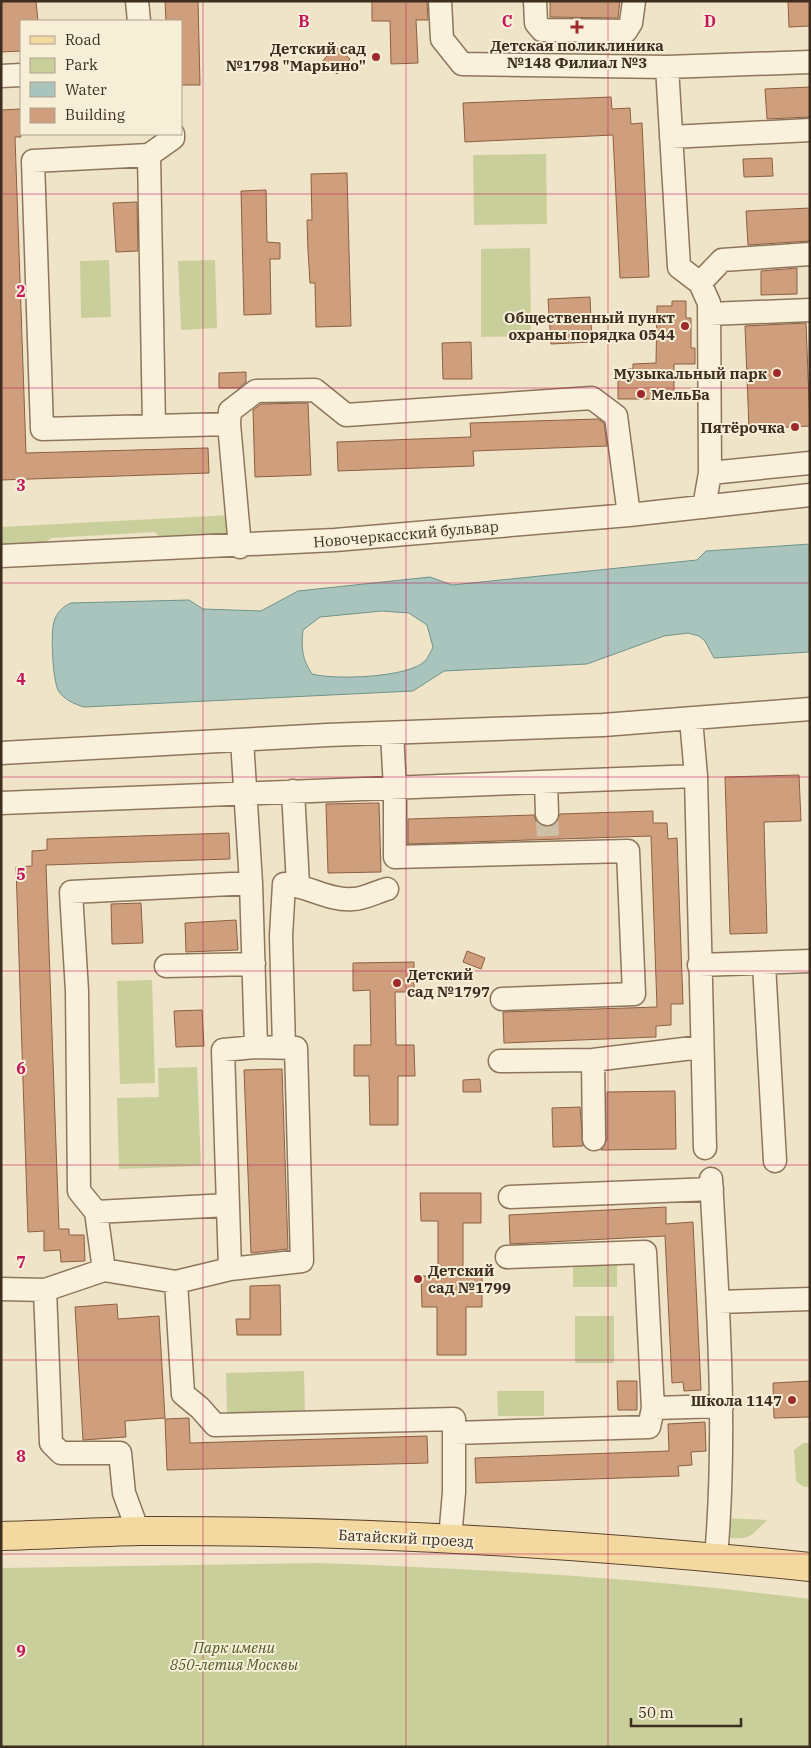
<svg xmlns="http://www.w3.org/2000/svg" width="811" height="1748" viewBox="0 0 811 1748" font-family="'IBM Plex Serif',serif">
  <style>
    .green { fill: #c9cf9b }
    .water { fill: #a9c4bc; stroke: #6f938a; fill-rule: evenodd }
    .building { fill: #cf9f7d; stroke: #8d5f41 }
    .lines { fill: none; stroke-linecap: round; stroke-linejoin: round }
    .minor-tunnel { stroke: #ccc0a6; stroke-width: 22; stroke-dasharray: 22 11; stroke-linecap: butt }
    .minor-casing { stroke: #8d765c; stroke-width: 25 }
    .major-casing { stroke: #5b4430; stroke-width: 30 }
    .minor { stroke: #faf1dc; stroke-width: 22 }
    .major { stroke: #f3d9a0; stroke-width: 28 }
    .grid { fill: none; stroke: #c2185b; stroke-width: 1; stroke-opacity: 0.55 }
    .poi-dot { fill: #9e2a2b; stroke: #f7eed8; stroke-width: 2 }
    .labels { text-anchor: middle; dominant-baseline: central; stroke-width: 4; stroke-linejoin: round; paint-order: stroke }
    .poi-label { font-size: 15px; font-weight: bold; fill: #3d2e20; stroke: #f7eed8; text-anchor: end }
    .street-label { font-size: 15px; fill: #3d2e20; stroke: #f7eed8 }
    .park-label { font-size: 15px; font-style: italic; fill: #4d5a26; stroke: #f7eed8 }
    .grid-label { font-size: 16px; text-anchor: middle; font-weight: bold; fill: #c2185b; stroke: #f7eed8; stroke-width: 4; stroke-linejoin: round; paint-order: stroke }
  </style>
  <rect width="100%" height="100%" fill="#f0e4c8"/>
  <path class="green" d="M546,154L547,224L474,225L473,155Z
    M530,248L531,336L481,337V249Z
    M109,260L111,317L81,318L80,261Z
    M215,260L217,328L181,330L178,261Z
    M231,515L234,537L162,541L155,532L51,538L45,544L1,547V527Z
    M152,980L155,1083L120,1084L117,981Z
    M197,1067L201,1166L119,1169L117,1098L159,1097L158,1068Z
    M573,1257H617V1287H573Z
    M575,1316H614V1363H575Z
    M304,1371L305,1413L227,1415L226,1373Z
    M497,1391H544V1416H498Z
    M803,1443H810V1487H804L796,1481L794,1450Z
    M722,1518L767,1520C751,1536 750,1541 725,1537Z
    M319,1563C483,1569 647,1578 810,1599V1747H1V1568Z"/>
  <path class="water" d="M810,544L809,652L714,658L705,641L699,636L688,633L664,636L587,664L444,671L413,691L84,707C74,704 63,699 58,690C53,679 51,640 53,627C54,616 61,607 71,603L189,600L203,609L261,611L298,591L430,577L452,585L697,560L706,551ZM382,611L409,613L427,625L433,647C431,651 428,658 425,661C408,678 334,680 312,674C302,659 301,648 303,630L320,617Z"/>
  <path class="building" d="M1,1H36L38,21H21V51L1,52Z
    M165,1H198L200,85H181V21H166Z
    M372,1H427L428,20H416L418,63L391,64L390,21H372Z
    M550,1H620L618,18L550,17Z
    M788,1H810V26L789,27Z
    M335,46L350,59L337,74L322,62Z
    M810,87V117L767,119L765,89Z
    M611,97L612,109L630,108L631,124L642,123L649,277L620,278L613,135L465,142L463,103Z
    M21,109V137H15L26,453L208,448L209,473L1,480V110Z
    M772,158L773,176L744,177L743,159Z
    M347,173L351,326L316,327L315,283H310L308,251L307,220H312L311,174Z
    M266,190L267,242L280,243V259H270L271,314L244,315L241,191Z
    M137,202L138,251L116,252L113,203Z
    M810,208V241L748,245L746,211Z
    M797,268V294L761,295V271Z
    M590,297L592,342L551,344L548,299Z
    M672,301H686V318H691V348H695V364H674V395H657V399H618V374H625V369H633V364L656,363L657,306H672Z
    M806,323L810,426L749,429L745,326Z
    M471,342L472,379H443L442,343Z
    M246,372V382L239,388H219V373Z
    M308,403L311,475L255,477L253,410L261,404Z
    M598,419L604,423L607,446L473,451L474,466L338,471L337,442L471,437L470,423Z
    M799,775L801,821L764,822L767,933L730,934L725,777Z
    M379,803L381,872L328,873L326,804Z
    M653,811V823H667L668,839L677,838L683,1004H671V1025L656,1026V1037L504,1043L503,1012L657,1007L651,836L408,844V819L534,815L536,821L547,827L554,825L560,814Z
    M229,833L230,859L46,865L59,1229H69V1235H84L85,1261L61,1262L60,1250L44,1251V1231L28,1232L16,867L32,866V851L47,850V839Z
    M141,903L143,943L112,944L111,904Z
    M236,920L238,950L186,952L185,923Z
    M467,951L485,958L481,969L463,962Z
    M414,962V992H395L396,1045H414L415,1076H398V1125H370L369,1076H354V1045H371L370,990L353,991V963Z
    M202,1010L204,1046L176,1047L174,1011Z
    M282,1069L288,1249L251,1253L244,1070Z
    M480,1079L481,1092H463V1080Z
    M675,1091L676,1149L601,1150L607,1139V1092Z
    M580,1107L583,1146L553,1147L552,1108Z
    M420,1193H481V1223H463V1276H482V1307H466V1355H437V1307H422L421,1276H438V1221H421Z
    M666,1207V1224L693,1222L701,1390L684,1391L683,1382L672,1383L665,1236L510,1244L509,1215Z
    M280,1285L281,1335H237L236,1319H250V1286Z
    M117,1304L118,1319L159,1316L165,1418L125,1421L126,1437L83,1440L75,1307Z
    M617,1381H637V1410H618Z
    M810,1381V1417L774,1418L773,1383Z
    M189,1418L190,1443L427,1436L428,1463L167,1470L165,1419Z
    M705,1422L706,1451L691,1452L692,1465L678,1466L679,1476L476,1483L475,1458L669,1451L668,1424Z"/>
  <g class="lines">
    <path class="minor-tunnel" d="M547,814L548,840"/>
    <g class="minor-casing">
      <path id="minor" d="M137,1L139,21
        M440,1L442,39L462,64L667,67L810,62
        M535,1L536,23L542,30L626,31L631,23L634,1
        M667,67L679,267L700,283L709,303L710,473L704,507
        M1,76L21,75
        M173,134V138L149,155L33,161L42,429L229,424L240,547
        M671,137L810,130
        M149,155L154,426
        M700,283L722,260L810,254
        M709,314L810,310
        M229,424L230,411L256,391L315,390L346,415L592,398L616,416L629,515
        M710,473L810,463
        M1,556L335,540L629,515L810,495
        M691,719L696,776L705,1148
        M392,733L395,789V857L628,851L634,994L502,999
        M1,753L327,735L603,725L810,709
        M546,783L547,814
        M293,791L298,885
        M1,803L696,776
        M764,964L775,1161
        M699,965L810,961
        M166,966L254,964
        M284,1047L281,936L284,884C307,885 328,901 353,899C364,899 376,892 387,889
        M593,1060L594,1139
        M500,1061L593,1060L701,1047
        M711,1179C718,1305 727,1431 716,1557
        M510,1197L712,1189
        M96,1212L228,1205
        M507,1257L645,1252L653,1408
        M230,1269L302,1261L296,1048L256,1047
        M104,1270L96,1212L79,1191L77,991L71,892L251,883L242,740
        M176,1282L183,1394L200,1408L215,1425L454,1419V1492L450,1539
        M1,1289L45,1290L104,1270L176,1282L230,1269L223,1050L256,1047L251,883
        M45,1290L51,1443L61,1453H120L124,1493L138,1531
        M718,1302L810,1299
        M454,1433L649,1427L653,1408L722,1406"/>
    </g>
    <g class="major-casing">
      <path id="major" d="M1,1536C47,1535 93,1532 140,1531C363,1530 588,1544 810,1567"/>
    </g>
    <use href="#minor" class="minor"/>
    <use href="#major" class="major"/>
  </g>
  <path class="grid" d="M203,1V1747M406,1V1747M608,1V1747M1,194H810M1,388H810M1,583H810M1,777H810M1,971H810M1,1165H810M1,1360H810M1,1554H810"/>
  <g class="poi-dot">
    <path d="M574.5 19.5h5v5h5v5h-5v5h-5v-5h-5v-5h5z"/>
    <circle cx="376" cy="57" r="5"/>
    <circle cx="685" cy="326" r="5"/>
    <circle cx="777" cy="373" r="5"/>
    <circle cx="641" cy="394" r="5"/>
    <circle cx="795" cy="427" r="5"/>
    <circle cx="397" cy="983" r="5"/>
    <circle cx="418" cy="1279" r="5"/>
    <circle cx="792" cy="1400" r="5"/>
  </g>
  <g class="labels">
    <g class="poi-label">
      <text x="577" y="45" text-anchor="middle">Детская поликлиника<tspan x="577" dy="17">№148 Филиал №3</tspan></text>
      <text x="366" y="48">Детский сад<tspan x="366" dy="17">№1798 "Марьино"</tspan></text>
      <text x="675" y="317">Общественный пункт<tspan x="675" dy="17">охраны порядка 0544</tspan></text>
      <text x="767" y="373">Музыкальный парк</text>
      <text x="651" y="394" text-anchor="start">МельБа</text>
      <text x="785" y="427">Пятёрочка</text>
      <text x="407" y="974" text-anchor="start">Детский<tspan x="407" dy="17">сад №1797</tspan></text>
      <text x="428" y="1270" text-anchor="start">Детский<tspan x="428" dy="17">сад №1799</tspan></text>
      <text x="782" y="1400">Школа 1147</text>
    </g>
    <g class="street-label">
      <text transform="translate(406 534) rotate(-5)">Новочеркасский бульвар</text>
      <text transform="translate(406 1538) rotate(3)">Батайский проезд</text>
    </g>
    <g class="park-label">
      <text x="234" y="1647">Парк имени<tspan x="234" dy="17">850-летия Москвы</tspan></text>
    </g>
  </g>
  <g class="grid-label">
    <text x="304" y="27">B</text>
    <text x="507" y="27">C</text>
    <text x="710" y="27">D</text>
    <text x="21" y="297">2</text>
    <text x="21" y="491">3</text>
    <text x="21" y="685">4</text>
    <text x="21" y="880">5</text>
    <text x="21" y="1074">6</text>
    <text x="21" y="1268">7</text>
    <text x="21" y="1462">8</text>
    <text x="21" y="1657">9</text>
  </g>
  <rect width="811" height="1748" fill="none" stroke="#3d2e20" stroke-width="5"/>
  <rect x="20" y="20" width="162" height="115" fill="#f7eed8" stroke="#ada18e"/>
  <rect x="30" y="36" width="25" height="8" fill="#f3d9a0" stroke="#ada18e"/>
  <text x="65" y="45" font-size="15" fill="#3d2e20">Road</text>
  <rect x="30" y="58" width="25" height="15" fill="#c9cf9b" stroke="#ada18e"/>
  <text x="65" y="70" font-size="15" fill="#3d2e20">Park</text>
  <rect x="30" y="82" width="25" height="15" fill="#a9c4bc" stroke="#ada18e"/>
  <text x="65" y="95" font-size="15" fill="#3d2e20">Water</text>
  <rect x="30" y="108" width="25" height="15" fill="#cf9f7d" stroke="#ada18e"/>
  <text x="65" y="120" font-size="15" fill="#3d2e20">Building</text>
  <path d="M631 1718v8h110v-8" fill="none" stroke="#3d2e20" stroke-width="2.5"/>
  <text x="638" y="1718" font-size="15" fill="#3d2e20" stroke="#f7eed8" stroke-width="4" paint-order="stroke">50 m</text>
</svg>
